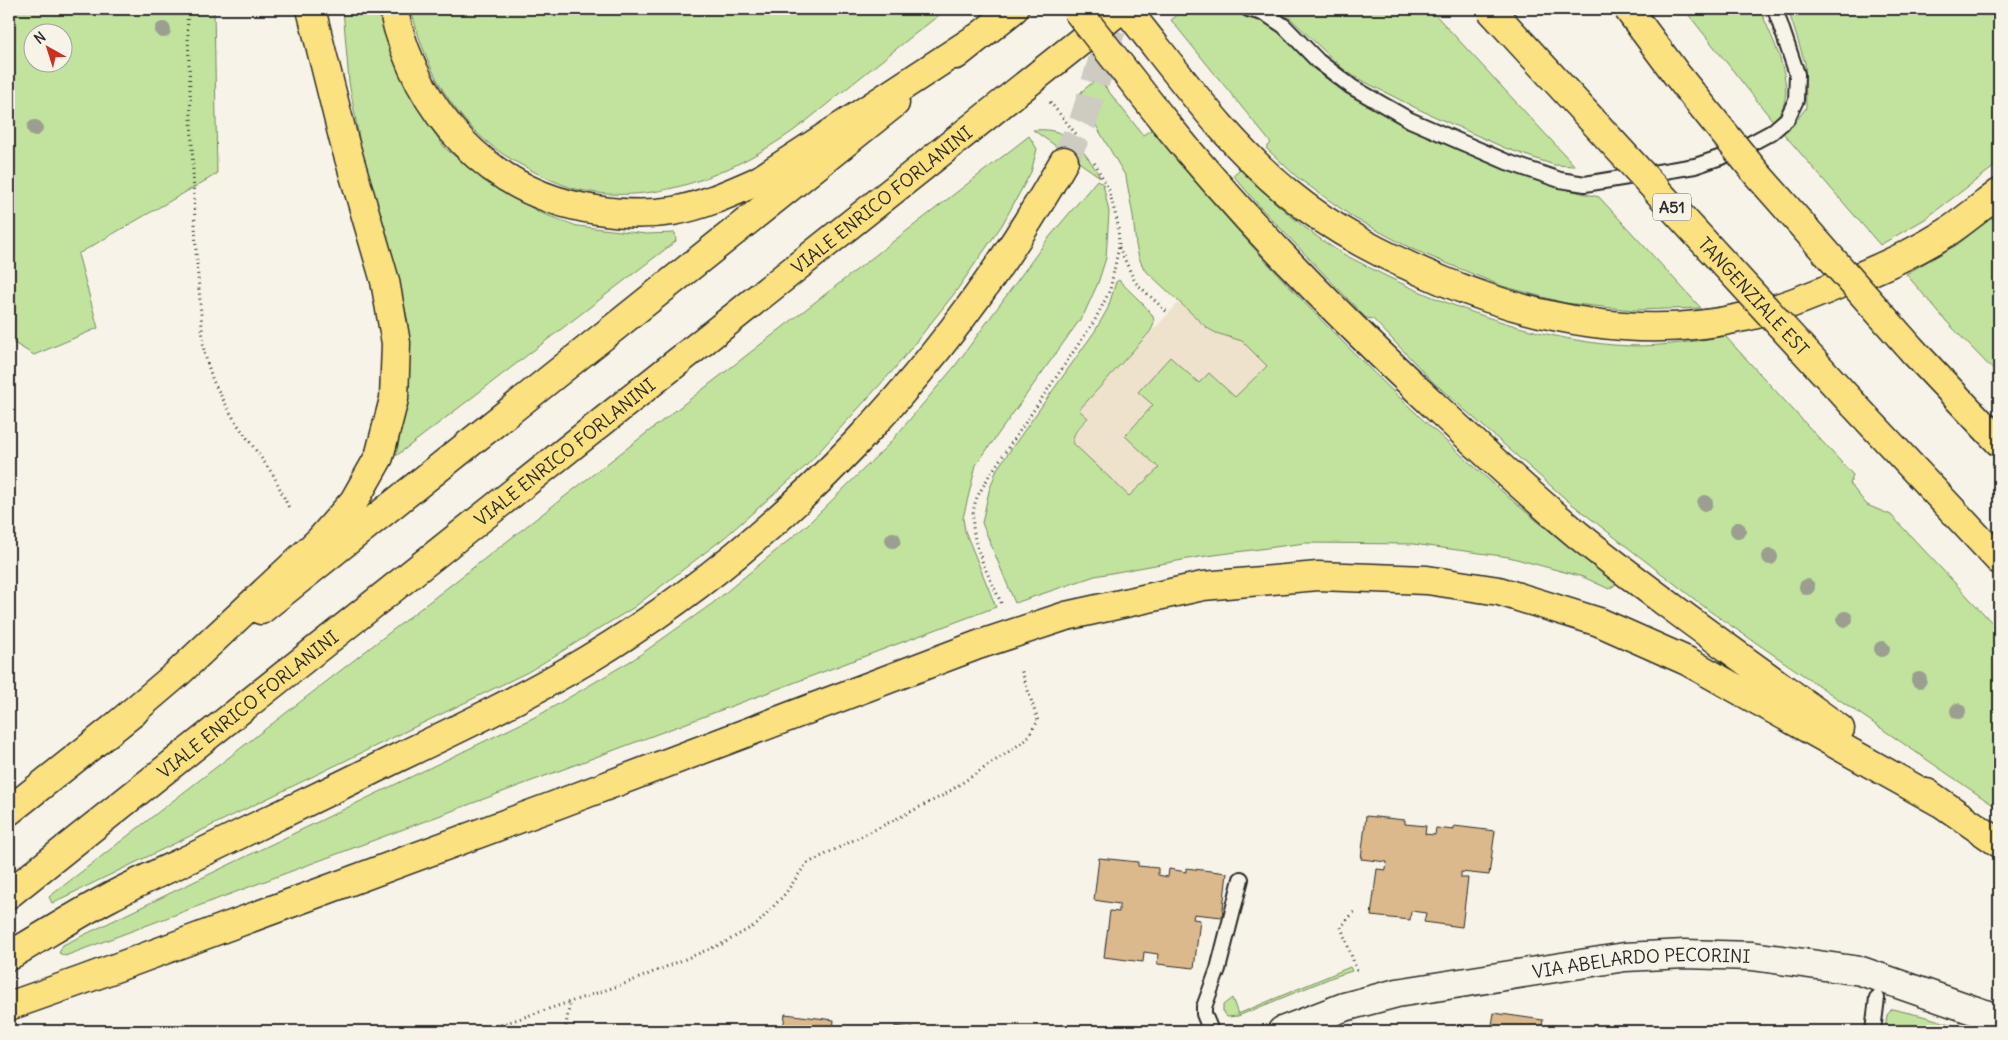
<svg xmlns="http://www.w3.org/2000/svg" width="2008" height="1040" viewBox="0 0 2008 1040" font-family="Delius,sans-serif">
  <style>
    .built { fill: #efe2cd }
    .green { fill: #c1e39d; stroke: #768764; fill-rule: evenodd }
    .building { fill: #dbb98d; stroke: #2b2b2b }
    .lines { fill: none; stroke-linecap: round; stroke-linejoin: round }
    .highway-tunnel { stroke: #cecbc2; stroke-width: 28; stroke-dasharray: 28 14; stroke-linecap: butt }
    .lane-casing { stroke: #2b2b2b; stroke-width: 18 }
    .street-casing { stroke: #2b2b2b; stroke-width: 31 }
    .primary-casing { stroke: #2b2b2b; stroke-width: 31 }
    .highway-casing { stroke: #2b2b2b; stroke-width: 31 }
    .path { stroke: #2b2b2b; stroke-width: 3; stroke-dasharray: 1 4; stroke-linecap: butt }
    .lane { stroke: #f7f3e8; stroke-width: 14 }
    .street { stroke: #f7f3e8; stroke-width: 28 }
    .primary { stroke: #fbe180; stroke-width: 28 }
    .highway { stroke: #fbe180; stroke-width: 28 }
    .highway-bridge-casing { stroke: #2b2b2b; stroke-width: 31; stroke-linecap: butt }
    .highway-bridge { stroke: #fbe180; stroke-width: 28 }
    .tree { fill: #9b9e90 }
    .labels { text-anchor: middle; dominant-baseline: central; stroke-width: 4; stroke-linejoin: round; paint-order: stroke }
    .shield { fill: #f7f3e8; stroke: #686764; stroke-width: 1 }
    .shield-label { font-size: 16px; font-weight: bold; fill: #2b2b2b }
    .street-label { font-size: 18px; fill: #2b2b2b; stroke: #f7f3e8 }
  </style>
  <rect width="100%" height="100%" fill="#f7f3e8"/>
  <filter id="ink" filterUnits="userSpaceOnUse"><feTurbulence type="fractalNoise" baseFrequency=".02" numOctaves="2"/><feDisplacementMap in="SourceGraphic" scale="10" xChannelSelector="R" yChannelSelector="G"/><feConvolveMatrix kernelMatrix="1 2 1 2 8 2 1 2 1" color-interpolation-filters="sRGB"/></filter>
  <g filter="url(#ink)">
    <path class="built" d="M1179,302L1207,328L1216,333L1242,341L1267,366L1235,397L1209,373L1199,383L1170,357L1138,392L1153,405L1125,436L1159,468L1129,496L1074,444L1072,439L1073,435L1088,419L1079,410Z"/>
    <path class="green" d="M9,9H214L217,174L78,254L98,328L34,355L9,340ZM32,32H62V62H32Z
      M343,9H383L400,73L420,112L445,148L485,181L541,213L577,226L646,234L675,233L676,241L396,456L404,413L408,379V322L400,287L365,171L349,82Z
      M411,9H947C913,35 880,62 846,89C828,103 811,118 793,131C730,175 650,209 572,188C557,183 542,176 527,168C461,135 428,78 411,9Z
      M1186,9H1225L1262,19L1278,31L1313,68L1345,93L1402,124L1503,168L1556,187L1599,197L1701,308L1633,310L1565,303L1502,286L1412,249L1354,218L1298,178L1266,148L1271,143L1171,20Z
      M1272,9H1430L1575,166L1554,165L1505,148L1418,109L1355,77L1342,68L1290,18Z
      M1684,9H1760C1772,39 1803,95 1773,121Z
      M1788,9H1999V163L1925,219L1880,245L1783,133L1796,121L1806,108L1805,63Z
      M1098,78L1143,135L1152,129C1262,266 1387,392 1520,507C1551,533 1583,557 1615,582V585L1609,589L1583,577L1509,557L1413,544L1305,543L1199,557L1095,576L1015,603L982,523L989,491L997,469L1095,331L1108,308L1116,282L1119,280L1120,281C1127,289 1150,309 1153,317C1155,322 1153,327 1150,332L1079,410L1088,418C1081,426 1070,434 1074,444L1129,496L1159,468L1125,436L1153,405L1138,392L1170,357L1199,383L1209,373L1235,397L1267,366L1242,341L1216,333L1207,328L1144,269L1139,258L1136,245L1133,216L1126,177L1080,98L1081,92Z
      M1033,130C1039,130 1046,129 1053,131C1075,135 1090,160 1100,177Z
      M1029,136L1037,149L1031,172L1002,225L954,294L896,367L807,465L724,538L633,608L528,672L52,903L49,897Z
      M1240,169C1269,198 1301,227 1335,249C1347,257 1360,262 1372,269C1442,305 1534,338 1613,345C1651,348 1687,343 1725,336L1853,475L1850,484L1867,505L1891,515L1999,630V809L1711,612L1568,501L1432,381L1373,319L1366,318L1260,207L1233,175Z
      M1097,180L1103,184L1109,212L1106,258L1098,283L1084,314L976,465L963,518L965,531L996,607L65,956L59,953L63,945L541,714L634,659L713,603L807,525L889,444L955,366L1047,240Z
      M1999,212V376L1946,321L1906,274L1958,244Z
      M1350,967L1352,971L1333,977L1238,1016L1227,1017L1223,1011V1005L1232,998L1238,1014Z
      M1892,1009L1927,1017L1971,1031H1885L1887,1015Z"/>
    <path class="building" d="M1366,816L1405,820V824L1426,826L1425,834L1435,835L1436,828L1454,830V826L1495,831L1489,875L1461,872V878H1468L1462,927L1424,922L1426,913L1411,911L1410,920L1371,916L1377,869L1386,870L1387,862L1361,859Z
      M1099,858L1138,862V866L1158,868V875L1168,877L1169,869L1186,872V868L1227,873L1222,917L1194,914L1193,919L1200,920L1194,968L1157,964L1158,954L1144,952L1143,962L1104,957L1110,911L1119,912V904L1094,900Z
      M1494,1013L1543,1020L1541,1031H1491Z
      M785,1014L834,1020L833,1031H783Z
      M895,1026L933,1031H894Z
      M1616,1028L1641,1031H1616Z"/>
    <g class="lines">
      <path class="highway-tunnel" d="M1064,161L1083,122L1112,29"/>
      <g class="lane-casing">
        <path id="lane" d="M1248,9L1266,14L1284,26L1318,61L1352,87L1410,120L1507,162L1560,180L1585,184L1695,166L1733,153L1772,132L1787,119L1796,100L1797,74L1775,9
          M1211,1031L1204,1014V1007L1218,969L1241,879
          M1873,1031L1877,998"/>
      </g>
      <g class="street-casing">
        <g id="street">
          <path id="s1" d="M1282,1031L1344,1007L1397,993L1625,957L1685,954L1752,956L1861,971L1999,1019"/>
        </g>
      </g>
      <g class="primary-casing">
        <g id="primary">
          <path d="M956,55L1014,9"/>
          <path d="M261,610L895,103"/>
          <path d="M9,811L134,712"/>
          <path id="s2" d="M9,894L1121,9"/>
        </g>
      </g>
      <g class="highway-casing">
        <path id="highway" d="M393,9C417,113 488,194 597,210C622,214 647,215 673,211C702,206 731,193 758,181L975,39
          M1126,9C1177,72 1225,141 1288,193C1335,232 1388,258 1443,281C1537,320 1643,341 1744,317C1777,310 1809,297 1840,284C1877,270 1912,254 1946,233C1964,221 1982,206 1999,193
          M1163,120C1247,224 1341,318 1438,409C1484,452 1530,495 1578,535C1663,603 1752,665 1840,729
          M1913,351L1999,442
          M1854,405L1999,560
          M116,726L177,674L320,540L354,501L379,457L394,399L396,343L385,281L344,141L311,9
          M1927,793L1999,843
          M9,956C42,937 74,916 108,898C136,883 165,870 193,857C261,824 328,792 395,759C460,728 525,697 587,660C788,539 949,364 1064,161
          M9,1006L80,981L556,805L978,645L1066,616L1203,586L1318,576L1427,580L1499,591L1599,622L1687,661L1941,803"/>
      </g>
      <path class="path" d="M187,9L196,251L204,352L213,381L235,421L274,476L289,508
        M1050,102L1076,134
        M1119,247L1135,282L1168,313
        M1001,603C988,572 964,535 976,500C979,492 985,484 989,476L1095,320L1110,290L1119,246L1118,225L1109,190L1094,162
        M1354,912L1341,927L1358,974
        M482,1031L627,983L724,943L757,924L785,894L806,864L944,795L1026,740L1038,721L1021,669
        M565,1031L570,1002"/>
      <use href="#lane" class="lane"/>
      <use href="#street" class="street"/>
      <use href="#primary" class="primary"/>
      <use href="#highway" class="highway"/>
      <g class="highway-bridge-casing">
        <g id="highway-bridge">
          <path d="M1076,9L1163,120"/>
          <path id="s3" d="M1490,9L1854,405"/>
          <path d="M1628,9L1677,75L1757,174L1913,351"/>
        </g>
      </g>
      <use href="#highway-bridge" class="highway-bridge"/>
    </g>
    <g class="tree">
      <circle cx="163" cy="30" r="8"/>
      <circle cx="35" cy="128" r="8"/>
      <circle cx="1705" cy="503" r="8"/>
      <circle cx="1738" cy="530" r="8"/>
      <circle cx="893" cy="540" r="8"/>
      <circle cx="1770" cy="557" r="8"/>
      <circle cx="1807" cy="587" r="8"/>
      <circle cx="1845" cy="619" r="8"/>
      <circle cx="1882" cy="649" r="8"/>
      <circle cx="1919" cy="680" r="8"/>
      <circle cx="1958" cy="711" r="8"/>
    </g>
  </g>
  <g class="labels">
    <rect class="shield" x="1653" y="193.5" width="38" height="27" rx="4"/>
    <g class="shield-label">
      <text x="1672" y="207">A51</text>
    </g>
    <g class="street-label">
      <text stroke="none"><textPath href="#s2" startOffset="1115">VIALE ENRICO FORLANINI</textPath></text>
      <text stroke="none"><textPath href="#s3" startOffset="390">TANGENZIALE EST</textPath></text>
      <text stroke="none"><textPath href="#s2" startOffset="710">VIALE ENRICO FORLANINI</textPath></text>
      <text stroke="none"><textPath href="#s2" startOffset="305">VIALE ENRICO FORLANINI</textPath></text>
      <text stroke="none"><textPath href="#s1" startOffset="368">VIA ABELARDO PECORINI</textPath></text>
    </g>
  </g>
  <rect width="2008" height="1040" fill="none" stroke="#f7f3e8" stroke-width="30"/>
  <rect x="15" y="15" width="1978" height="1010" fill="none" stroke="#2b2b2b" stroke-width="2" filter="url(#ink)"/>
  <g transform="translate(48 48) rotate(321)"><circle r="24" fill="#f7f3e8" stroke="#a5a39c"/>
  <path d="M0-4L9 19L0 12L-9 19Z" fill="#c8321e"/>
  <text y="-8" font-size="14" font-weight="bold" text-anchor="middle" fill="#2b2b2b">N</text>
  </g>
</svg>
